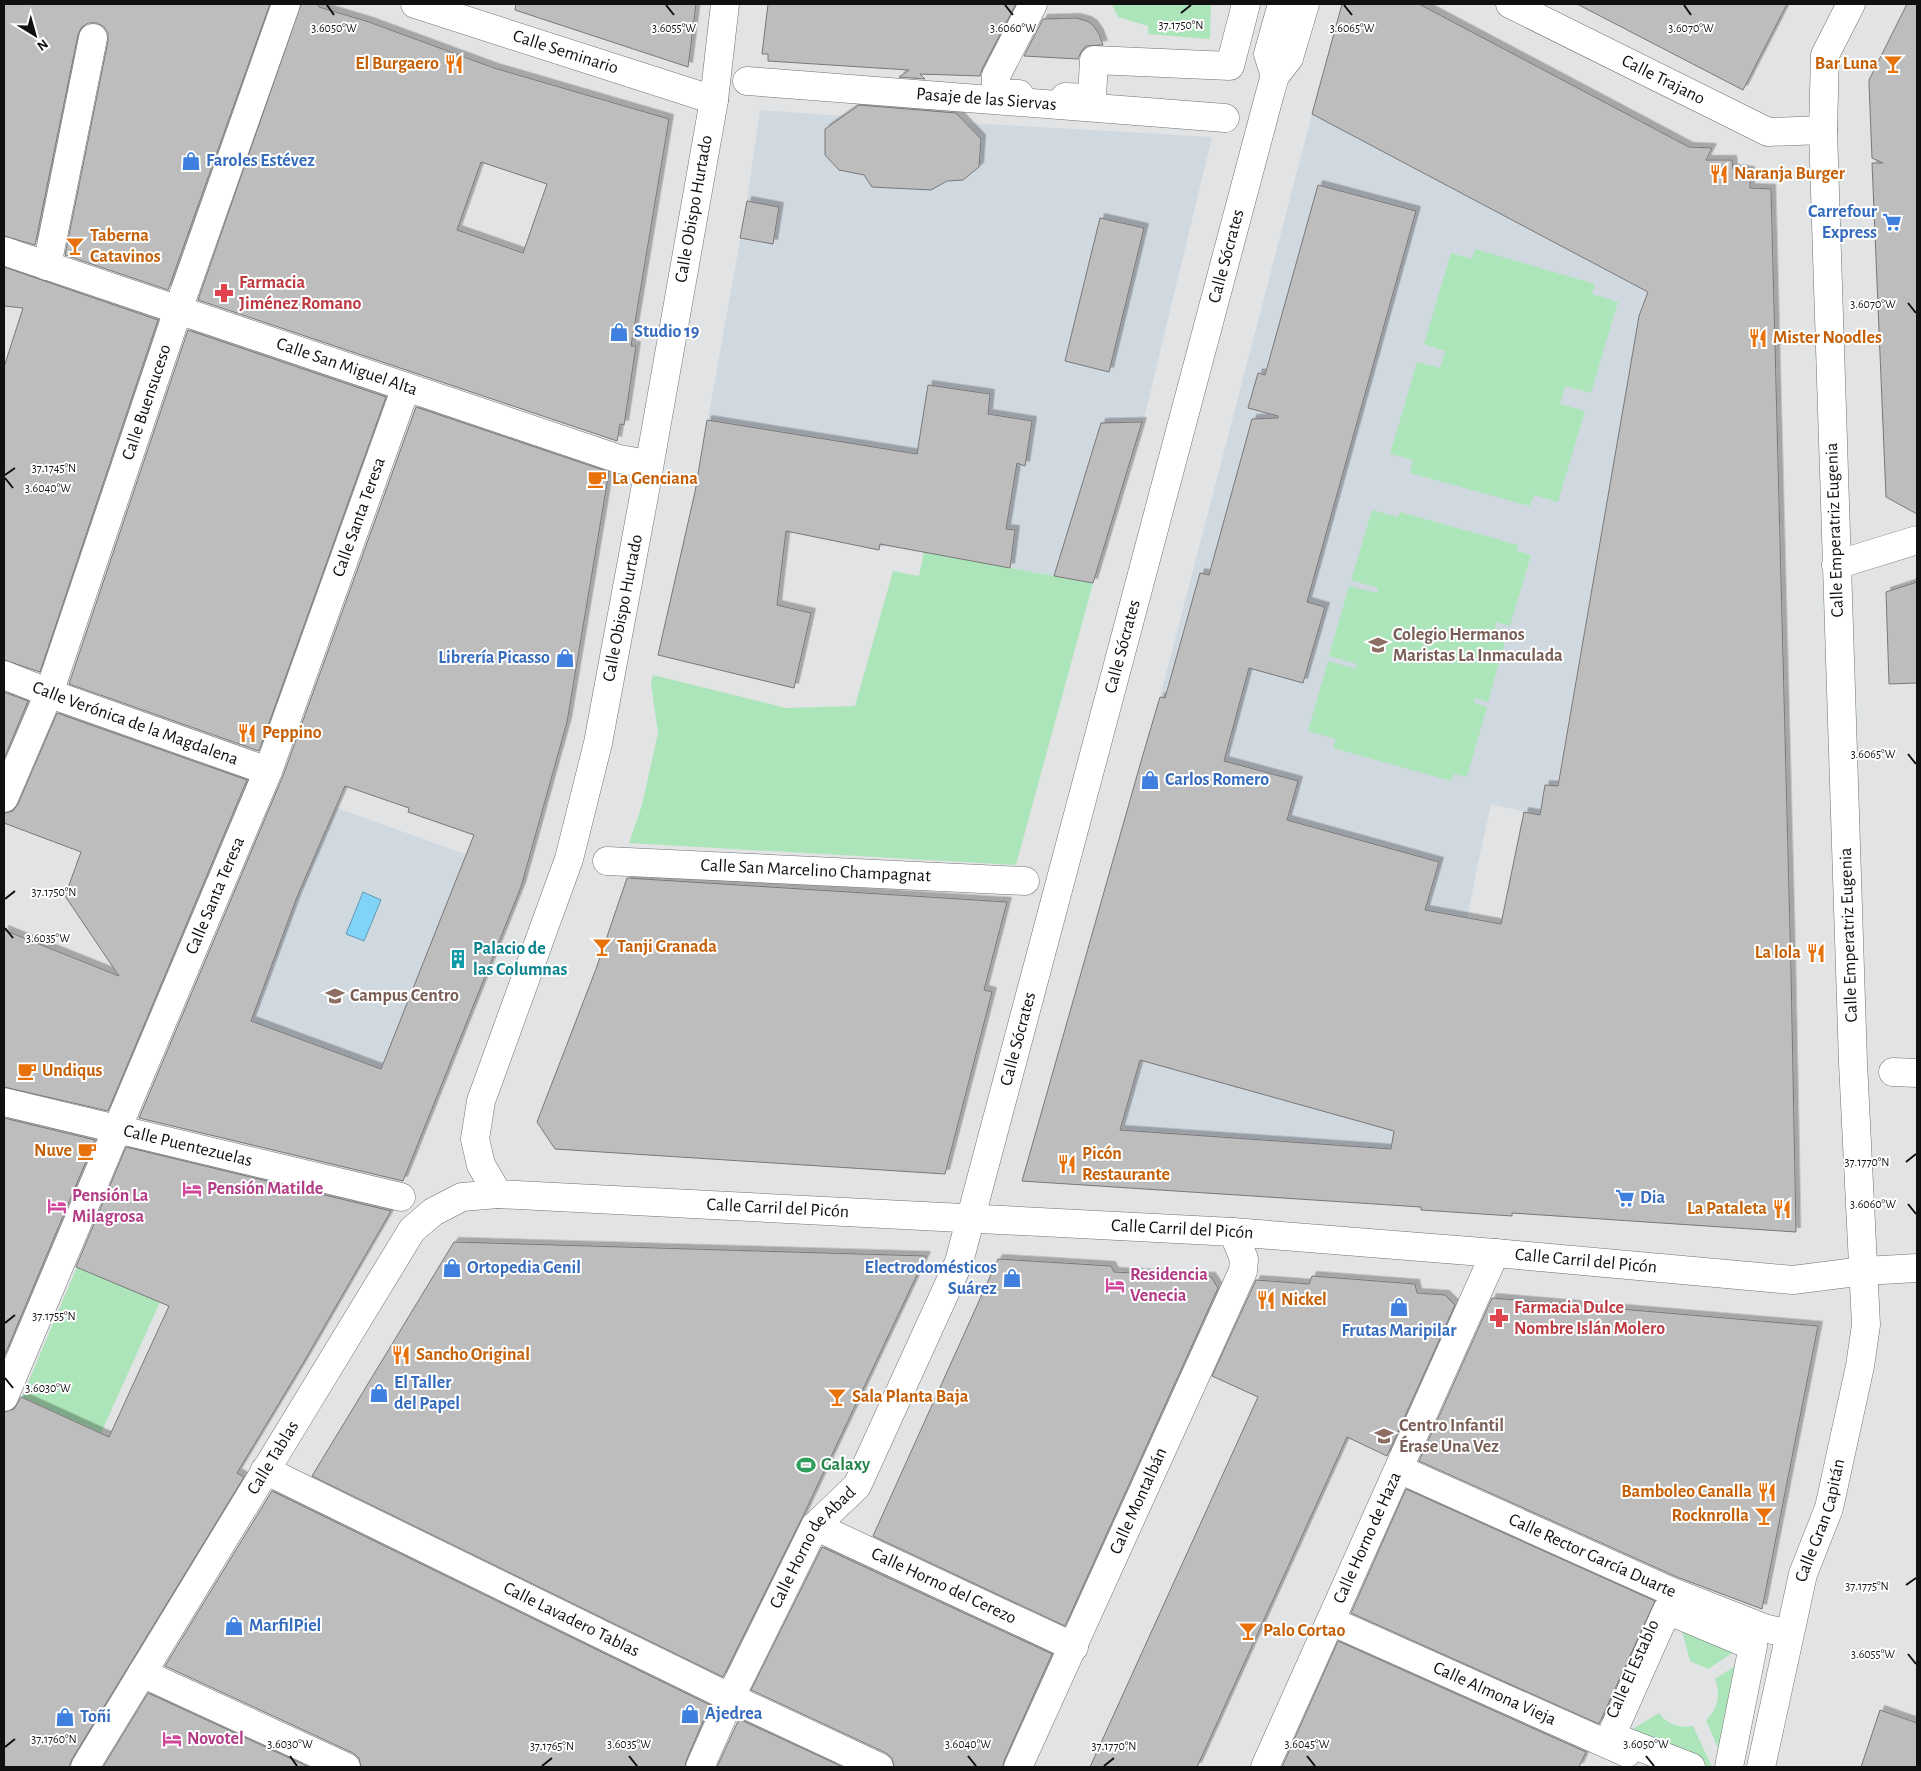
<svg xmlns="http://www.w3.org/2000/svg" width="1921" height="1771" viewBox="0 0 1921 1771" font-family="'Alegreya Sans',sans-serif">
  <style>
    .built { fill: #d1d9e0 }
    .green { fill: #ace5ba }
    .water { fill: #82d3f8; stroke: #6098b3 }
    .building { fill: #bdbdbe; stroke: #787879; fill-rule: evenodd; filter: url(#shadow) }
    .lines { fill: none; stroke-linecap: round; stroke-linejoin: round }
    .minor-casing { stroke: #707273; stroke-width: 29 }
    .major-casing { stroke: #707273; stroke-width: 29 }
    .minor { stroke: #fff; stroke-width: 28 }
    .major { stroke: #fff; stroke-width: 28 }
    .ticks { fill: none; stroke: #101011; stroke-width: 2 }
    .labels { text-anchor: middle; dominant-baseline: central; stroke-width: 4; stroke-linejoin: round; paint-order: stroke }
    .street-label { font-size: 18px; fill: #101011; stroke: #fff }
    .food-label { font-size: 18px; font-weight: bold; fill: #c56008; stroke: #fff; text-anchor: start }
    .shop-label { font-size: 18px; font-weight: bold; fill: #366cbe; stroke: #fff; text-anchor: start }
    .health-label { font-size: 18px; font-weight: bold; fill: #be3a42; stroke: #fff; text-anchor: start }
    .education-label { font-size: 18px; font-weight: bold; fill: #785e54; stroke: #fff; text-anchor: start }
    .culture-label { font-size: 18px; font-weight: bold; fill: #0d838f; stroke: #fff; text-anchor: start }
    .hotel-label { font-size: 18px; font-weight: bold; fill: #b23c85; stroke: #fff; text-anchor: start }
    .leisure-label { font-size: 18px; font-weight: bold; fill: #27864d; stroke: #fff; text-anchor: start }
    .ticks-label { font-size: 12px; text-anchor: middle; fill: #101011; stroke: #fff; stroke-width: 4; stroke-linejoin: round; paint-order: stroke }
  </style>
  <defs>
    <filter id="shadow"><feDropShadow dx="4.5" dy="-4.5" stdDeviation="0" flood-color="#0004"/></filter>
  </defs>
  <rect width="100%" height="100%" fill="#e1e3e4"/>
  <path class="built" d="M760,110L843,116L1212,137L1146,410L1093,583L880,545L879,550L782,530L718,495L695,492L747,201Z
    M1312,114L1648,292L1639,316L1637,328L1557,786L1545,785L1540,815L1491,804L1476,873L1411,1206L1105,1187L1235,717L1160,697Z
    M276,786L526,876L402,1184L144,1116Z"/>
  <path class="green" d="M1112,4H1211L1210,39L1148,34V26L1118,17Z
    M1475,249L1595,284L1592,294L1618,302L1591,393L1565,386L1560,404L1585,411L1558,502L1534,495L1530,506L1410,473L1413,460L1390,454L1417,362L1440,368L1445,351L1424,344L1451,253L1472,259Z
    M1372,510L1398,517L1400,512L1518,545L1517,551L1531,555L1510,626L1496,622L1495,628L1508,631L1488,702L1475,698L1474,703L1487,707L1467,777L1454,774L1451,781L1333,748L1336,739L1308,731L1328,661L1356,669L1357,664L1329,656L1349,586L1377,593L1378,588L1351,580Z
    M924,552L1093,583L1016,865L629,843L642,805L658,733L651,683L653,675L786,708L855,706L893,571L919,576Z
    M77,1267L160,1302L101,1433L22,1397Z
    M1678,1615L1746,1644L1708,1669L1690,1661Z
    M1752,1655L1726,1767L1706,1720C1718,1709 1721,1695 1715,1679Z
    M1659,1713C1668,1725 1679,1728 1693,1726L1712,1767H1691L1618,1738Z"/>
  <path class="water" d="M363,892L381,900L364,941L346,934Z"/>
  <path class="building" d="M4,4H270L168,290L65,255L108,41V33L104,27L97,23H88L81,28L78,35L35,245L4,236Z
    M301,4H317L319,7L369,22L494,68L669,119L631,346H636L624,425L620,424L617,441L198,300ZM481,162L547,184L523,253L457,230Z
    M516,4H696L688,67L515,10Z
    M768,4H1016L982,69L980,76L920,74L925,79L899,77L909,70L768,61V54H762Z
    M1342,4H1419L1689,147L1712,148L1706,160H1732L1733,169L1750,171V188L1771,189L1791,969L1796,1232L1512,1213V1216L1421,1210V1207L1022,1181L1142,758L1160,697L1165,698L1200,573L1209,575L1252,419L1278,418V416L1248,408L1258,373L1265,375L1318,185L1416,211L1307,602L1325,607L1303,683L1249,668L1224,761L1298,781L1287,820L1439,862L1425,910L1501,924L1524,812L1540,815L1545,785L1558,786L1637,328L1639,316L1648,292L1312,114ZM1140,1060L1394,1131L1391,1149L1120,1130Z
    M1577,4H1787L1743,90Z
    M1907,4H1917V514L1886,497L1872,163H1883L1872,158L1869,84V80Z
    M1076,18L1087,21L1093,25L1099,34L1103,45L1086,46L1081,52L1078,59L1024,56L1043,19Z
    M859,105L956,113L981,139L979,167L963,180L947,181L931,190L872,187L864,175L839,170L825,155V129Z
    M747,201L779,207L773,244L740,238Z
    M1100,218L1144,228L1109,372L1065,361Z
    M4,267L158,320L40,672L4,660V367L23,308L4,306Z
    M188,330L386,397L259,751L69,684Z
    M928,385L990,394L988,414L1032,421L1025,466L1017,463L1006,529L1015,530L1010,568L880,544L879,550L786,531L777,605L811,613L794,688L658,655L695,492L707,420L917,454Z
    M416,407L609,472L567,722L521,887L403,1181L139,1118L283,776ZM345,786L409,808L408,812L474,835L381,1069L251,1021L297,897Z
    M1142,422L1093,583L1054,576L1101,423Z
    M1917,582V683L1889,684L1886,592Z
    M4,692L28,701L4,759Z
    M57,713L247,780L108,1111L4,1087V930L119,976L65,896L81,852L4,823V813L13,811L18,804Z
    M627,878L1007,902L984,990L992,992L945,1174L555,1149L537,1122L596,969Z
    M4,1118L95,1140L4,1357Z
    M126,1147L391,1211L302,1365L237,1473L244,1477L72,1759L69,1767H4V1412L14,1409L21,1397L109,1437L169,1306L76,1267Z
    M454,1242L926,1256L803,1516L723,1677L312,1476Z
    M998,1259L1111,1266L1114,1272L1211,1277L1218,1288L1065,1626L873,1536Z
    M1312,1276L1415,1284L1417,1293L1445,1295L1455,1305L1387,1456L1347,1437L1197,1767H1090L1258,1397L1212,1376L1256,1280L1309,1284Z
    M1492,1298L1818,1326L1762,1609L1677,1577L1419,1461Z
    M1406,1489L1655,1601L1599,1724L1351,1613Z
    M272,1491L710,1705L686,1761L685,1767H361L359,1758L353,1753L165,1666Z
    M822,1547L1052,1654L1004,1761L1003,1767H894L892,1758L886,1753L751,1690Z
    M1338,1641L1586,1752L1579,1767H1282Z
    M148,1693L309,1767H103Z
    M1880,1710L1917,1723V1767H1861Z
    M739,1719L843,1767H717Z"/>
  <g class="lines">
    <g class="minor-casing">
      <g id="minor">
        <path id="s1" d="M415,4L714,100"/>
        <path id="s2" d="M1510,4L1768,132L1823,130"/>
        <path d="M1275,76L1268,54L1282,4"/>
        <path id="s3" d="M747,81L1225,118"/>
        <path d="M1019,94L996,93V76L1033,4"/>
        <path d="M1065,97L1092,98L1094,60L1230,66L1246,4"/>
        <path id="s4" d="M4,251L619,459L649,464"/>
        <path d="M47,266L93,38"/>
        <path d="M1836,565L1917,540"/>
        <path id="s5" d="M4,675L62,698L268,771"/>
        <path id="s6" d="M4,798L49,693L178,310L286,4"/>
        <path id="s7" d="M607,861L1025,881"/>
        <path d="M1893,1072L1917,1073"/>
        <path id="s8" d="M4,1102L401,1197"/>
        <path id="s9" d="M4,1397L268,771L406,387"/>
        <path id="s10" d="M1399,1469L1670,1591L1764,1628L1789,1634"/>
        <path id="s11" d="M265,1470L723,1694L879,1767"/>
        <path id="s12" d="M815,1526L1074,1647"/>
        <path id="s13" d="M1331,1621L1627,1753"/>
        <path d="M142,1673L346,1767"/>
        <path id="s14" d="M85,1767L412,1230L433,1212L462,1197L498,1194"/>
        <path id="s15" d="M700,1767L735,1688L815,1526L857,1486L959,1262L1270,93L1275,76L1289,58L1305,4"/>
        <path id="s16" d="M1018,1767L1243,1271L1244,1259L1233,1232"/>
        <path id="s17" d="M1265,1767L1495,1253"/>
        <path d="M1691,1767L1611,1736L1667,1610L1753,1646L1729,1767"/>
      </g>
    </g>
    <g class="major-casing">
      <g id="major">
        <path id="s18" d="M725,4L714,100L644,496L598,743L569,859L481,1101L475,1139L481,1165L498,1194L1233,1232L1495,1253L1793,1280L1864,1271L1917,1268"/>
        <path id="s19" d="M1761,1767L1803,1574L1829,1508L1860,1366L1866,1325L1853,1063L1823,130L1825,55L1851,4"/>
      </g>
    </g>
    <use href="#minor" class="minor"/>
    <use href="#major" class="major"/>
  </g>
  <path class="ticks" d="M327,5L334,15M666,5L674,15M1005,5L1013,15M1344,5L1352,15M1684,5L1691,15M1181,13L1191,5M1908,303L1916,313M5,475L15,468M5,478L13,488M1908,754L1916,764M5,899L15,891M5,928L13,938M1906,1162L1916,1154M1908,1204L1916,1214M5,1323L15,1315M5,1378L13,1388M1906,1585L1916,1578M1908,1654L1916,1664M5,1747L15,1739M290,1756L297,1766M629,1756L637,1766M968,1756L976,1766M1307,1756L1315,1766M1646,1756L1654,1766M542,1766L552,1758M1104,1766L1114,1758"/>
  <defs>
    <g id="restaurant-bare" transform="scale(1.5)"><path d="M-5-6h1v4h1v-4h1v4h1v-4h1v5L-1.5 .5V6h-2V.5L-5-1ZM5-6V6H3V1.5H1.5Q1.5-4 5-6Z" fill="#e8710a" stroke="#fff" stroke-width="2.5" paint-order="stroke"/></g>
    <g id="bar-bare" transform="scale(1.5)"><path d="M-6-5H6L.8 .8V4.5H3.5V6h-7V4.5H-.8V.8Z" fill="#e8710a" stroke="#fff" stroke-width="2.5" paint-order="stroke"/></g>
    <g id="shop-bare" transform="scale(1.5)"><path d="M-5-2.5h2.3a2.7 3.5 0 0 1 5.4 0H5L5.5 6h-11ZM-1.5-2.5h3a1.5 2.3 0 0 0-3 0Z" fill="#3f7fe0" stroke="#fff" stroke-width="2.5" paint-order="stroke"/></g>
    <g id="supermarket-bare" transform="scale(1.5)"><path d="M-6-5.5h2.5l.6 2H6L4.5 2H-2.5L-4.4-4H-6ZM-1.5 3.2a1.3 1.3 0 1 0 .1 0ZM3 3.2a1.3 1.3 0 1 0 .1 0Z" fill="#3f7fe0" stroke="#fff" stroke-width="2.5" paint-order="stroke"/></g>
    <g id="pharmacy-bare" transform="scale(1.5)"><path d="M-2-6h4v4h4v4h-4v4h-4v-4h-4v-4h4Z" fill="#e0444e" stroke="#fff" stroke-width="2.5" paint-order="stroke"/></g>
    <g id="cafe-bare" transform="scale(1.5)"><path d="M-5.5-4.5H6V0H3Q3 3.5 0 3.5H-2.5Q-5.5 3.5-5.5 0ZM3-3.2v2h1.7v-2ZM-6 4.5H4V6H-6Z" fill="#e8710a" stroke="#fff" stroke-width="2.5" paint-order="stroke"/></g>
    <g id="school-bare" transform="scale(1.5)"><path d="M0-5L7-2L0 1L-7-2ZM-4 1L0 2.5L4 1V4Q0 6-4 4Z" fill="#8d6e63" stroke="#fff" stroke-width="2.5" paint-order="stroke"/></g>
    <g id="building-bare" transform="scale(1.5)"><path d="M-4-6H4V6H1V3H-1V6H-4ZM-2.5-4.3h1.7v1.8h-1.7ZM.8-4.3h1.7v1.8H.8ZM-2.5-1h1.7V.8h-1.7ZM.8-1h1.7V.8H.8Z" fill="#0f9aa8" stroke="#fff" stroke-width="2.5" paint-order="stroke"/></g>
    <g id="university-bare" transform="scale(1.5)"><path d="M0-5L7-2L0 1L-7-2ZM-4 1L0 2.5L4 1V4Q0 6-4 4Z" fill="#8d6e63" stroke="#fff" stroke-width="2.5" paint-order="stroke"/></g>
    <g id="hotel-bare" transform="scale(1.5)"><path d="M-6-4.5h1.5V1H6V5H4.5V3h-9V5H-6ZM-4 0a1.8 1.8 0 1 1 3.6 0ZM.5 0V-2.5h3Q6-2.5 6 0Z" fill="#d1479c" stroke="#fff" stroke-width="2.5" paint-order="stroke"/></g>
    <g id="stadium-bare" transform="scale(1.5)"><path d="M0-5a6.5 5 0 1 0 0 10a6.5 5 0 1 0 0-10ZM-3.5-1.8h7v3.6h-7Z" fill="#2e9e5b" stroke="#fff" stroke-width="2.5" paint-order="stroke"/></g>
  </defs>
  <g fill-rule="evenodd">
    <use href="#restaurant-bare" x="454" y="64"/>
    <use href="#bar-bare" x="1893" y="64"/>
    <use href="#shop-bare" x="191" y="161"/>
    <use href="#restaurant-bare" x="1719" y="174"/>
    <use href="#supermarket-bare" x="1892" y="222"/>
    <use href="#bar-bare" x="75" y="246"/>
    <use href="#pharmacy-bare" x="224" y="293"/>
    <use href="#shop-bare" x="619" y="332"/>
    <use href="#restaurant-bare" x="1758" y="338"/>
    <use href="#cafe-bare" x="597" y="479"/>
    <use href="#school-bare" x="1378" y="645"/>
    <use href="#shop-bare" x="565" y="658"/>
    <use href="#restaurant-bare" x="247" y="733"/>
    <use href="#shop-bare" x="1150" y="780"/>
    <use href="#bar-bare" x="602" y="947"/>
    <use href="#restaurant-bare" x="1816" y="953"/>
    <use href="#building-bare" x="458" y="959"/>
    <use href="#university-bare" x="335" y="996"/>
    <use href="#cafe-bare" x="27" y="1071"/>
    <use href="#cafe-bare" x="87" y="1151"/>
    <use href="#restaurant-bare" x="1067" y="1164"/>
    <use href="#hotel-bare" x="192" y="1189"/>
    <use href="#supermarket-bare" x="1625" y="1198"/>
    <use href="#hotel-bare" x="57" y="1206"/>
    <use href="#restaurant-bare" x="1782" y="1209"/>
    <use href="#shop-bare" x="452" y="1268"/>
    <use href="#shop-bare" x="1012" y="1278"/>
    <use href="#hotel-bare" x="1115" y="1285"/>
    <use href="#restaurant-bare" x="1266" y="1300"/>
    <use href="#shop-bare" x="1399" y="1307"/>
    <use href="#pharmacy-bare" x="1499" y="1318"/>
    <use href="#restaurant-bare" x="401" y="1355"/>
    <use href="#shop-bare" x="379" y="1393"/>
    <use href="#bar-bare" x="837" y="1397"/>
    <use href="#school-bare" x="1384" y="1436"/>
    <use href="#stadium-bare" x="806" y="1465"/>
    <use href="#restaurant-bare" x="1767" y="1492"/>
    <use href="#bar-bare" x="1764" y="1516"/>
    <use href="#shop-bare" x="234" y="1626"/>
    <use href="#bar-bare" x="1248" y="1631"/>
    <use href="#shop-bare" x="690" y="1714"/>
    <use href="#shop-bare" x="65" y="1717"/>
    <use href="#hotel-bare" x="172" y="1739"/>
  </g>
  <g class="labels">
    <g class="street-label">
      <text stroke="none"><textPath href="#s1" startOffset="158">Calle Seminario</textPath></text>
      <text stroke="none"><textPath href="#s2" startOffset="171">Calle Trajano</textPath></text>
      <text stroke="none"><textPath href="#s3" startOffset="240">Pasaje de las Siervas</textPath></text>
      <text transform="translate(694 209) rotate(-80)">Calle Obispo Hurtado</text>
      <text stroke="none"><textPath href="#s15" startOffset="1612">Calle Sócrates</textPath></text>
      <text stroke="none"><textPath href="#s4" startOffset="362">Calle San Miguel Alta</textPath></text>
      <text stroke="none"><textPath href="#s6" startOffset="421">Calle Buensuceso</textPath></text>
      <text stroke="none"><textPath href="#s9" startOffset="949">Calle Santa Teresa</textPath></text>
      <text transform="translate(1835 530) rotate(-92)">Calle Emperatriz Eugenia</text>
      <text transform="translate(623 608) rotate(-79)">Calle Obispo Hurtado</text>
      <text stroke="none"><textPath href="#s15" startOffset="1208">Calle Sócrates</textPath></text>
      <text stroke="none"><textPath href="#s5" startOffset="140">Calle Verónica de la Magdalena</textPath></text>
      <text stroke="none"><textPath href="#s7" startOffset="209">Calle San Marcelino Champagnat</textPath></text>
      <text stroke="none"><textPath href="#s9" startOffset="544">Calle Santa Teresa</textPath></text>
      <text transform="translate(1849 935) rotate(-92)">Calle Emperatriz Eugenia</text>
      <text stroke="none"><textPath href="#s15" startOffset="802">Calle Sócrates</textPath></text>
      <text stroke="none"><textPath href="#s8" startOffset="189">Calle Puentezuelas</textPath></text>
      <text stroke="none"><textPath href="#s18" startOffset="1506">Calle Carril del Picón</textPath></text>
      <text stroke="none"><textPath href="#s18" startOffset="1911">Calle Carril del Picón</textPath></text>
      <text stroke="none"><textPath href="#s18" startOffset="2316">Calle Carril del Picón</textPath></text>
      <text stroke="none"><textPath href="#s14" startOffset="362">Calle Tablas</textPath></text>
      <text stroke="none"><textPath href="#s16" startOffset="292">Calle Montalbán</textPath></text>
      <text stroke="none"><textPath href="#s19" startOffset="254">Calle Gran Capitán</textPath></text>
      <text stroke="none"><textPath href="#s17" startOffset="251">Calle Horno de Haza</textPath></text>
      <text stroke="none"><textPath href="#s15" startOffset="248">Calle Horno de Abad</textPath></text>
      <text stroke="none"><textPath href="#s10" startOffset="212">Calle Rector García Duarte</textPath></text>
      <text stroke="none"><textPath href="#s12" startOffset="142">Calle Horno del Cerezo</textPath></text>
      <text stroke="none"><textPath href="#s11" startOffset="341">Calle Lavadero Tablas</textPath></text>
      <text transform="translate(1633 1669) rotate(-66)">Calle El Establo</text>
      <text stroke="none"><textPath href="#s13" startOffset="179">Calle Almona Vieja</textPath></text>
    </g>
    <g class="food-label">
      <text x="439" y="64" text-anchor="end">El Burgaero</text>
      <text x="1878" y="64" text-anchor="end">Bar Luna</text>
      <text x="1734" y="174">Naranja Burger</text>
      <text x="90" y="236">Taberna<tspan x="90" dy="21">Catavinos</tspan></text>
      <text x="1773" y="338">Mister Noodles</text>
      <text x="612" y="479">La Genciana</text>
      <text x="262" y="733">Peppino</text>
      <text x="617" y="947">Tanji Granada</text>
      <text x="1801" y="953" text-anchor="end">La lola</text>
      <text x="42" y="1071">Undiqus</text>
      <text x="72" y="1151" text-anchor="end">Nuve</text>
      <text x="1082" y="1154">Picón<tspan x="1082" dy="21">Restaurante</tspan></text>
      <text x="1767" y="1209" text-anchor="end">La Pataleta</text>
      <text x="1281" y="1300">Nickel</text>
      <text x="416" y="1355">Sancho Original</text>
      <text x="852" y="1397">Sala Planta Baja</text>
      <text x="1752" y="1492" text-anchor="end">Bamboleo Canalla</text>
      <text x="1749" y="1516" text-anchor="end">Rocknrolla</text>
      <text x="1263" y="1631">Palo Cortao</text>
    </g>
    <g class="shop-label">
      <text x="206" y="161">Faroles Estévez</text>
      <text x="1877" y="212" text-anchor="end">Carrefour<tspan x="1877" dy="21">Express</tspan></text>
      <text x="634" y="332">Studio 19</text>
      <text x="550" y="658" text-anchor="end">Librería Picasso</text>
      <text x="1165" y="780">Carlos Romero</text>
      <text x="1640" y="1198">Dia</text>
      <text x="467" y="1268">Ortopedia Genil</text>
      <text x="997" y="1268" text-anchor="end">Electrodomésticos<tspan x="997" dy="21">Suárez</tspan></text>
      <text x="1399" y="1331" text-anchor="middle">Frutas Maripilar</text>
      <text x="394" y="1383">El Taller<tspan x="394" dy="21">del Papel</tspan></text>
      <text x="249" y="1626">MarfilPiel</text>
      <text x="705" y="1714">Ajedrea</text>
      <text x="80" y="1717">Toñi</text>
    </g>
    <g class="health-label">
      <text x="239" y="283">Farmacia<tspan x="239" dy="21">Jiménez Romano</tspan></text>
      <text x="1514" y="1308">Farmacia Dulce<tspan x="1514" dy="21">Nombre Islán Molero</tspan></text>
    </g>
    <g class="education-label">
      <text x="1393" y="635">Colegio Hermanos<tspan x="1393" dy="21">Maristas La Inmaculada</tspan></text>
      <text x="350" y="996">Campus Centro</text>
      <text x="1399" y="1426">Centro Infantil<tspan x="1399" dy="21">Érase Una Vez</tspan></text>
    </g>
    <g class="culture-label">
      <text x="473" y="949">Palacio de<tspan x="473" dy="21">las Columnas</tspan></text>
    </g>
    <g class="hotel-label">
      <text x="207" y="1189">Pensión Matilde</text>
      <text x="72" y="1196">Pensión La<tspan x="72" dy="21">Milagrosa</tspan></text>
      <text x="1130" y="1275">Residencia<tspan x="1130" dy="21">Venecia</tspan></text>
      <text x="187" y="1739">Novotel</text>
    </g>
    <g class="leisure-label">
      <text x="821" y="1465">Galaxy</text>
    </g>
  </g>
  <g class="ticks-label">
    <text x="1181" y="29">37.1750°N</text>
    <text x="334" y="32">3.6050°W</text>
    <text x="674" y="32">3.6055°W</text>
    <text x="1013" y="32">3.6060°W</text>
    <text x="1352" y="32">3.6065°W</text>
    <text x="1691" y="32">3.6070°W</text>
    <text x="1873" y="308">3.6070°W</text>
    <text x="54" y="472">37.1745°N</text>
    <text x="48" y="492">3.6040°W</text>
    <text x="1873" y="758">3.6065°W</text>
    <text x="54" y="896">37.1750°N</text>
    <text x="48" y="942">3.6035°W</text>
    <text x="1867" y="1166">37.1770°N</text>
    <text x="1873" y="1208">3.6060°W</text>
    <text x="54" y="1320">37.1755°N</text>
    <text x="48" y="1392">3.6030°W</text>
    <text x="1867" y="1590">37.1775°N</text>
    <text x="1873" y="1658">3.6055°W</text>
    <text x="54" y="1743">37.1760°N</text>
    <text x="290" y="1748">3.6030°W</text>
    <text x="629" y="1748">3.6035°W</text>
    <text x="968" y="1748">3.6040°W</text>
    <text x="1307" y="1748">3.6045°W</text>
    <text x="1646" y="1748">3.6050°W</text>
    <text x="552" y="1750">37.1765°N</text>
    <text x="1114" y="1750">37.1770°N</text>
  </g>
  <rect width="1921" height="1771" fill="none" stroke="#101011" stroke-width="10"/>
  <g transform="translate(35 35) rotate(143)" stroke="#ffffff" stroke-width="4" paint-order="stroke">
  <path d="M0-4L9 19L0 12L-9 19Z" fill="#101011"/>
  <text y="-8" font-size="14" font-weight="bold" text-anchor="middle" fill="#101011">N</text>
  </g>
</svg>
